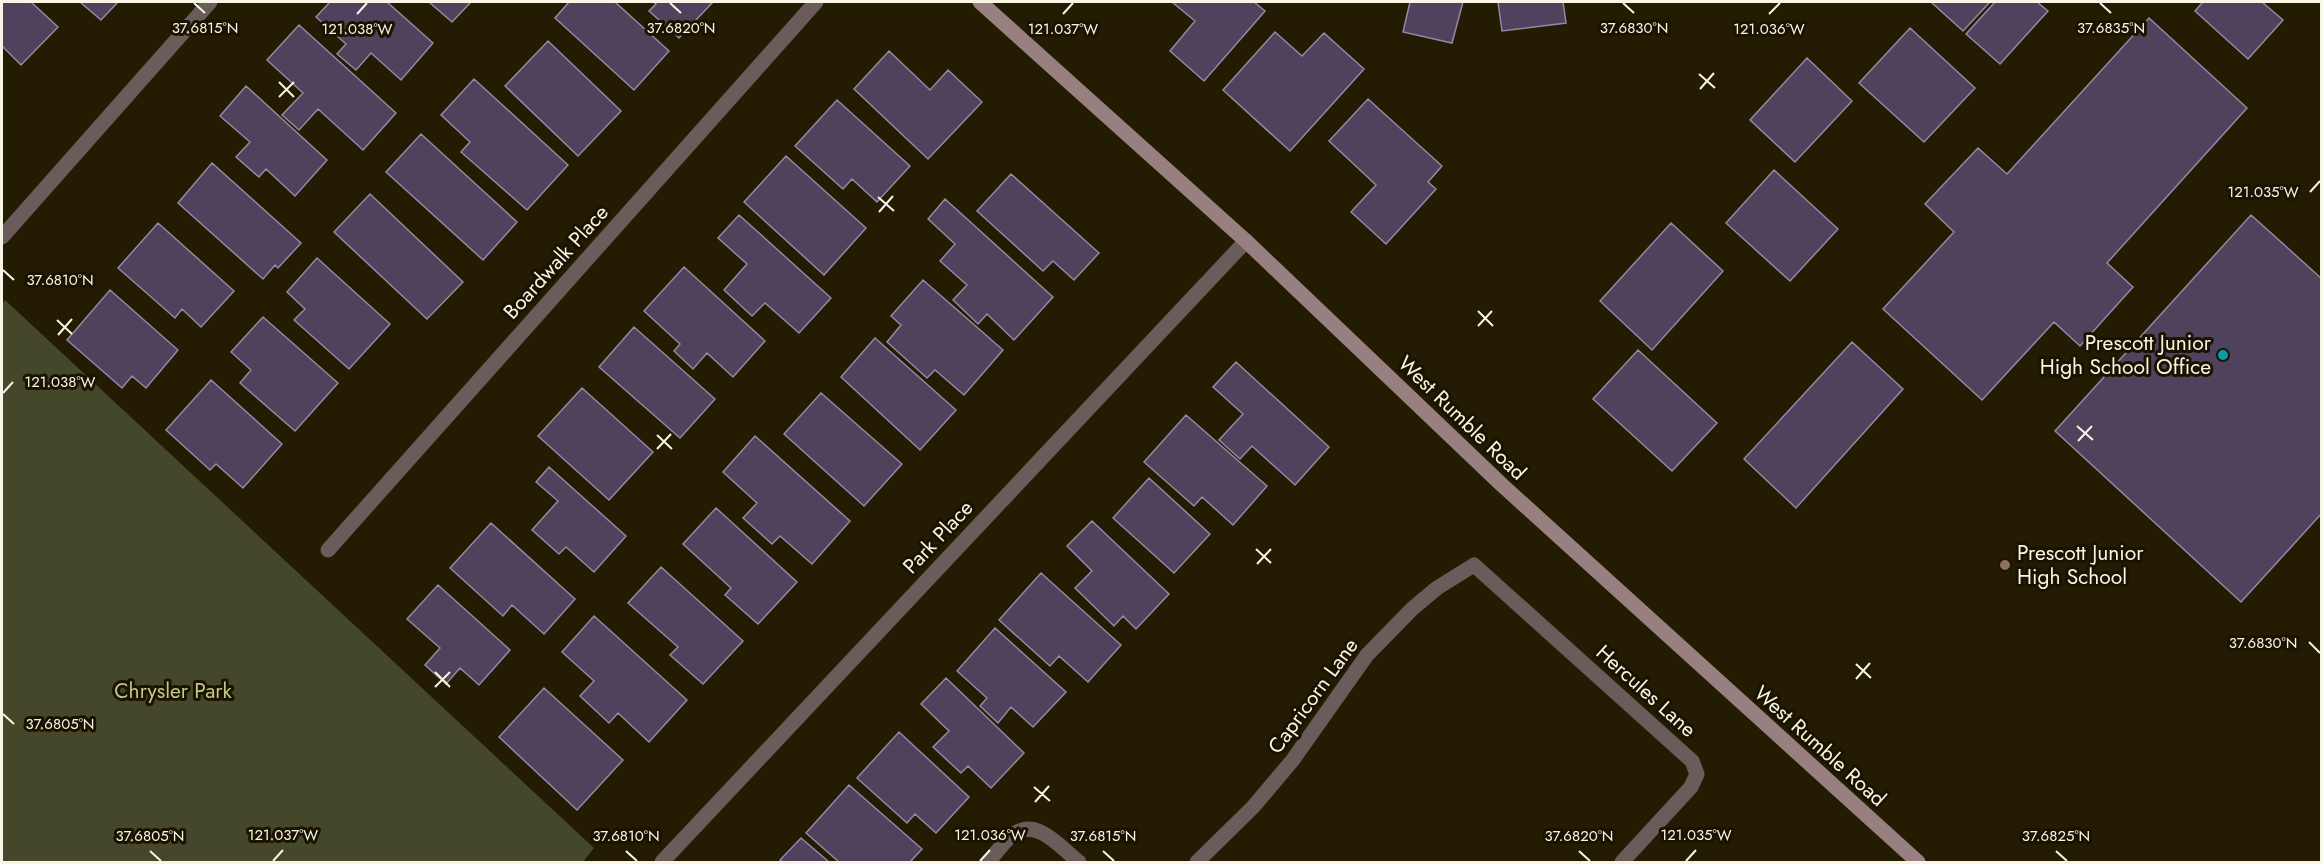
<svg xmlns="http://www.w3.org/2000/svg" width="2323" height="864" viewBox="0 0 2323 864" font-family="Jost,sans-serif">
  <style>
    .green { fill: #45472a }
    .building { fill: #4e425c; stroke: #9588a4; stroke-width: 1.5 }
    .lines { fill: none; stroke-linecap: round; stroke-linejoin: round }
    .street { stroke: #6b5c5c; stroke-width: 15 }
    .secondary { stroke: #988081; stroke-width: 15 }
    .ticks { fill: none; stroke: #f9f5e5; stroke-width: 2 }
    .culture-dot { fill: #0f9aa8; stroke: #1a1300; stroke-width: 2 }
    .education-dot { fill: #8d6e63; stroke: #1a1300; stroke-width: 2 }
    .labels { text-anchor: middle; dominant-baseline: central; stroke-width: 6; stroke-linejoin: round; paint-order: stroke }
    .street-label { font-size: 21px; fill: #f9f5e5; stroke: #1a1300 }
    .poi-label { font-size: 21px; fill: #f9f5e5; stroke: #1a1300; text-anchor: end }
    .park-label { font-size: 21px; fill: #c3c78e; stroke: #1a1300 }
    .ticks-label { font-size: 15px; text-anchor: middle; fill: #f9f5e5; stroke: #1a1300; stroke-width: 6; stroke-linejoin: round; paint-order: stroke }
  </style>
  <rect width="100%" height="100%" fill="#231c02"/>
  <path class="green" d="M5,300L594,848L583,862H2V304Z"/>
  <path class="building" d="M2,2H31L58,27L21,65L2,46Z
    M80,2H118L101,20Z
    M330,2H387L433,43L401,80L371,53L356,70L337,54L346,44L316,17Z
    M429,2H471L452,22Z
    M569,2H615L669,51L634,90L555,18Z
    M653,2H713L679,38L649,11L656,4Z
    M1172,2H1254L1265,11L1204,81L1170,51L1195,21Z
    M1410,2H1463L1452,43L1403,32Z
    M1498,2H1563L1566,23L1502,31Z
    M1931,2H1990L1963,31Z
    M1995,2H2037L2048,11L2000,64L1966,34Z
    M2203,2H2262L2283,20L2248,59L2195,11Z
    M2149,18L2247,108L2107,263L2133,287L2080,346L2054,322L1982,400L1883,309L1954,232L1925,204L1978,148L2007,174Z
    M299,25L396,113L363,150L318,109L299,130L282,115L303,93L267,60Z
    M1910,28L1975,88L1924,142L1859,83Z
    M1275,32L1302,56L1324,33L1364,69L1290,151L1223,90Z
    M548,41L621,111L578,156L505,86Z
    M889,51L930,90L948,70L982,102L928,159L854,89Z
    M1807,58L1852,101L1795,162L1750,120Z
    M474,79L568,165L527,210L461,152L470,142L441,115Z
    M246,86L327,160L295,196L266,169L259,177L236,157L250,142L220,116Z
    M1368,99L1442,166L1428,182L1436,189L1386,244L1351,212L1376,185L1329,141Z
    M837,100L910,166L877,202L852,179L843,189L795,146Z
    M421,134L517,222L483,260L386,172Z
    M786,156L866,228L824,275L744,202Z
    M212,163L301,243L278,268L275,265L263,279L178,203Z
    M1774,170L1838,229L1790,281L1726,223Z
    M1011,174L1099,253L1074,280L1053,261L1043,271L977,211Z
    M370,194L463,282L427,319L334,232Z
    M945,199L1053,297L1014,340L987,314L978,324L953,300L967,285L940,261L955,244L928,219Z
    M739,215L831,298L799,333L765,303L752,316L724,290L747,264L718,238Z
    M2251,215L2322,279V513L2241,602L2055,431Z
    M158,223L234,291L201,327L182,309L175,318L118,268Z
    M1671,223L1723,271L1652,350L1600,301Z
    M317,258L390,324L349,369L294,320L305,309L287,292Z
    M684,267L765,341L733,377L707,353L693,369L674,351L680,344L644,311Z
    M923,280L1003,350L964,395L935,370L927,378L887,342L901,325L891,316Z
    M110,290L178,350L146,388L132,376L122,388L67,340Z
    M263,317L338,383L295,431L240,383L251,370L231,352Z
    M634,327L715,399L680,438L599,367Z
    M875,338L956,410L920,450L841,377Z
    M1852,342L1903,389L1796,508L1744,459Z
    M1638,350L1717,423L1672,471L1593,399Z
    M1236,362L1329,447L1295,485L1252,446L1240,459L1219,440L1243,414L1213,387Z
    M211,380L282,444L243,488L216,464L210,470L166,430Z
    M582,388L653,452L609,500L538,436Z
    M821,393L902,464L864,506L784,434Z
    M1186,415L1267,486L1233,525L1202,497L1194,506L1144,462Z
    M755,436L850,521L812,564L780,536L772,544L743,518L757,503L723,472Z
    M549,467L626,536L594,572L566,547L559,554L532,530L558,501L536,482Z
    M1149,478L1210,534L1174,573L1113,518Z
    M716,508L797,582L758,624L725,595L731,588L683,544Z
    M1092,521L1169,594L1136,629L1123,616L1114,626L1075,588L1092,571L1067,546Z
    M491,523L575,599L544,634L512,605L503,616L450,568Z
    M661,567L743,641L703,684L670,655L678,647L628,603Z
    M1041,573L1121,645L1088,682L1059,656L1050,666L999,620Z
    M438,585L510,650L479,685L460,668L446,684L425,665L440,648L407,619Z
    M594,616L687,700L649,742L618,713L609,723L580,696L594,681L562,652Z
    M995,628L1066,692L1033,727L1011,707L998,723L980,706L987,698L957,671Z
    M946,678L1024,753L991,788L968,766L961,773L933,747L949,731L921,704Z
    M544,688L623,760L577,810L499,737Z
    M899,732L969,797L936,833L915,814L907,823L857,778Z
    M849,785L922,849L910,862H839L806,833Z
    M801,838L829,862H783L780,860Z"/>
  <g class="lines">
    <path class="street" d="M2,237L210,2
      M328,550L816,2
      M662,862L1246,241
      M988,862C996,854 1004,840 1014,834C1037,817 1062,849 1079,862
      M1197,862L1253,807L1292,761L1367,655L1412,609L1437,588L1474,565L1692,761L1697,774L1691,787L1622,862"/>
    <path class="secondary" d="M980,2L1246,241L1502,485L1918,862"/>
  </g>
  <path class="ticks" d="M194,3L205,13M670,3L681,13M1623,3L1634,13M2100,3L2111,13M357,14L367,3M1063,14L1073,3M1769,14L1780,3M1699,74L1715,88M279,82L294,97M1700,89L1714,73M279,97L294,82M2310,192L2320,181M878,197L894,211M879,212L893,196M3,270L14,280M1478,311L1493,326M57,320L72,334M1478,326L1492,311M58,335L72,319M3,393L13,382M2077,426L2093,440M657,435L672,449M2078,441L2092,426M657,449L671,434M1256,549L1271,563M1257,564L1271,549M2309,642L2320,653M1856,664L1871,678M435,672L450,687M1856,679L1870,663M435,687L450,672M3,714L14,724M1034,787L1050,801M1035,802L1049,786M150,851L161,861M626,851L637,861M1103,851L1114,861M1579,851L1590,861M2056,851L2067,861M273,861L283,850M980,861L990,850M1686,861L1696,850"/>
  <circle class="culture-dot" cx="2223" cy="355" r="6"/>
  <circle class="education-dot" cx="2005" cy="565" r="6"/>
  <g class="labels">
    <g class="street-label">
      <text transform="translate(556 262) rotate(-48)">Boardwalk Place</text>
      <text transform="translate(1462 418) rotate(44)">West Rumble Road</text>
      <text transform="translate(938 537) rotate(-47)">Park Place</text>
      <text transform="translate(1646 691) rotate(42)">Hercules Lane</text>
      <text transform="translate(1313 696) rotate(-54)">Capricorn Lane</text>
      <text transform="translate(1820 746) rotate(42)">West Rumble Road</text>
    </g>
    <g class="poi-label">
      <text x="2211" y="343">Prescott Junior<tspan x="2211" dy="24">High School Office</tspan></text>
      <text x="2017" y="553" text-anchor="start">Prescott Junior<tspan x="2017" dy="24">High School</tspan></text>
    </g>
    <g class="park-label">
      <text x="173" y="691">Chrysler Park</text>
    </g>
  </g>
  <g class="ticks-label">
    <text x="1634" y="33">37.6830°N</text>
    <text x="205" y="33">37.6815°N</text>
    <text x="681" y="33">37.6820°N</text>
    <text x="2111" y="33">37.6835°N</text>
    <text x="357" y="34">121.038°W</text>
    <text x="1063" y="34">121.037°W</text>
    <text x="1769" y="34">121.036°W</text>
    <text x="2263" y="197">121.035°W</text>
    <text x="60" y="285">37.6810°N</text>
    <text x="60" y="387">121.038°W</text>
    <text x="2263" y="648">37.6830°N</text>
    <text x="60" y="729">37.6805°N</text>
    <text x="283" y="840">121.037°W</text>
    <text x="990" y="840">121.036°W</text>
    <text x="1696" y="840">121.035°W</text>
    <text x="150" y="841">37.6805°N</text>
    <text x="626" y="841">37.6810°N</text>
    <text x="1103" y="841">37.6815°N</text>
    <text x="1579" y="841">37.6820°N</text>
    <text x="2056" y="841">37.6825°N</text>
  </g>
  <rect width="2323" height="864" fill="none" stroke="#f9f5e5" stroke-width="6"/>
</svg>
